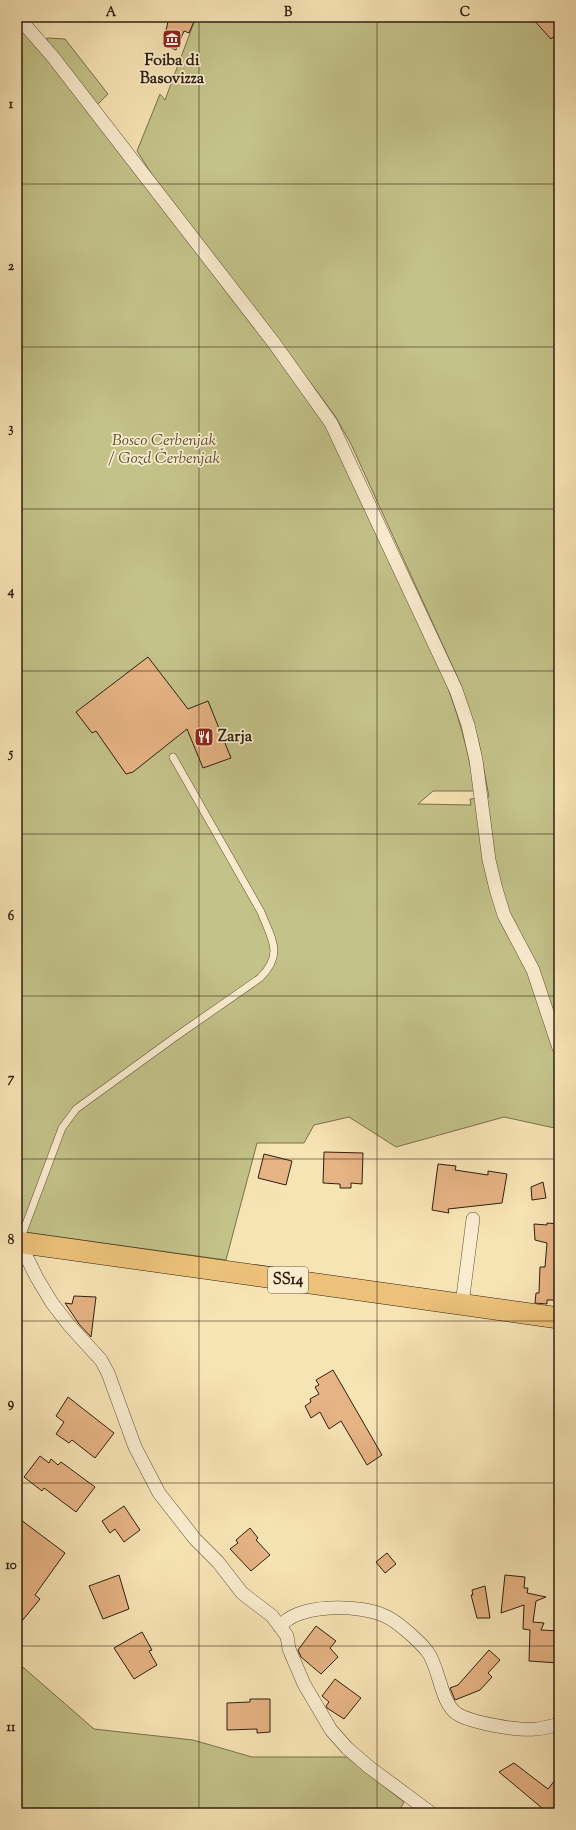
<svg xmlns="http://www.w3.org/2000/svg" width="576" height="1830" viewBox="0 0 576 1830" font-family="'Sorts Mill Goudy',serif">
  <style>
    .green { fill: #c3c289; stroke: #79704c }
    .building { fill: #e6b384; stroke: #2f1f10 }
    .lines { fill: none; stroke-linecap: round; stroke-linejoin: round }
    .service-casing { stroke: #615039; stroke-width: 8 }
    .minor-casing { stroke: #615039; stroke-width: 14 }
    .primary-casing { stroke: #2f1f10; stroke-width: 22 }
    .service { stroke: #faedcf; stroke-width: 7 }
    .minor { stroke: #faedcf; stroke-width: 13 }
    .primary { stroke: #ecc27a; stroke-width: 21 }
    .grid { fill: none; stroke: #2f1f10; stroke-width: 1; stroke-opacity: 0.55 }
    .labels { text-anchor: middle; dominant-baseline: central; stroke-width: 3.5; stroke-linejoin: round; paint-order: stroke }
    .shield { fill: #faedcf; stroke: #6c5d49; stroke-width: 1 }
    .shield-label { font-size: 15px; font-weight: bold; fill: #2f1f10 }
    .poi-label { font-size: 16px; font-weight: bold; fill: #2f1f10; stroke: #faedcf }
    .park-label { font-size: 16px; font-style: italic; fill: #5b5034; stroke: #faedcf }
    .neatline { fill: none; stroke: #2f1f10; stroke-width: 1.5 }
    .grid-label { font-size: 13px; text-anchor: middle; font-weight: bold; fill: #2f1f10 }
  </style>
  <rect width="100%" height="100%" fill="#f7e4b5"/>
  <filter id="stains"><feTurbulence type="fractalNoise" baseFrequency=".005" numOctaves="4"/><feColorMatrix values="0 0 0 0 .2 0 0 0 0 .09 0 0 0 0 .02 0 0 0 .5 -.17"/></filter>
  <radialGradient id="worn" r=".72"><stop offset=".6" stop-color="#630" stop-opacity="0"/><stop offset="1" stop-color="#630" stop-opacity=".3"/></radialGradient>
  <path class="green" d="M196,17H559V1129L504,1117L396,1147L349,1117L314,1125L304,1143H257L226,1260L17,1231V24L54,68L304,392L327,426C350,474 373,522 396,570C432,645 462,709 475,791H433L418,804L471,805L470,799L489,797L479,743L461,685L351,444L335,416L316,390L164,193L137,151L160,94L165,100Z
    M47,38L65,39L108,94L97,105L47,41Z
    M17,1662L94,1729L193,1740L252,1757H347L404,1802L398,1813H17Z"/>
  <path class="building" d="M169,17H196L189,33L184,31L176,50L163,44Z
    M531,17H554L559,22V32L551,39Z
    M148,657L188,709L208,701L231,758L203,768L187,729L133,772L126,774L96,731L92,733L76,712Z
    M324,1152L363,1153L362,1184L351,1183V1188H340V1184L323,1183Z
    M264,1154L292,1161L286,1185L258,1178Z
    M438,1164L456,1166L455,1170L488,1175V1171L507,1174L502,1203L448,1209L449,1213L432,1210Z
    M543,1182L546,1198L532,1200L531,1187Z
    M547,1223L559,1224V1300H547V1304L535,1303L536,1293H539L540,1267H545L547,1243L535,1240L534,1224L547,1225Z
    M74,1296L96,1297L91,1337L79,1324L65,1303L72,1304Z
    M333,1370L382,1455L367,1465L341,1421L329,1429L320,1412L311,1418L305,1406L311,1402L310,1399L319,1394L315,1387L319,1385L316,1380Z
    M68,1397L114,1433L95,1458L72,1440L69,1443L56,1434L64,1422L56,1416Z
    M40,1456L49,1463L51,1459L58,1465L61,1462L95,1487L76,1512L44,1488L42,1491L24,1477Z
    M124,1506L140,1530L124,1542L115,1529L110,1533L102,1521Z
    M17,1517L65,1553L35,1595L40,1599L17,1627Z
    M250,1528L258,1538L256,1540L270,1555L251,1571L230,1549L238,1543L236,1540Z
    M387,1553L396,1564L385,1573L376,1562Z
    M119,1575L129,1609L103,1619L89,1586Z
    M505,1575L525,1577L524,1588H528L527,1593L546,1597L536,1601L533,1622L544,1623L541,1630L559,1631L558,1663L529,1661L530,1630L523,1629L524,1605L501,1613Z
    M485,1586L490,1618H477L471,1595H473L472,1590Z
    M316,1626L336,1641L330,1648L338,1657L321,1674L301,1657L298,1650Z
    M142,1632L152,1650L149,1651L157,1665L134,1679L114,1648Z
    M489,1650L500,1660L488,1673L492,1677L480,1690L455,1700L450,1688L458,1685Z
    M335,1679L361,1698L344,1719L327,1708L326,1706L329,1702L322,1696Z
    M250,1699H270V1732L257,1733V1729L227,1730V1703L250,1702Z
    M514,1763L548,1789L559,1775V1813H548L499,1772Z"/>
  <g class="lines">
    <g class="service-casing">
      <path id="service" d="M20,1240L62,1128L76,1109L178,1035L260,978C284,954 272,940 261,912L173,757"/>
    </g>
    <g class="minor-casing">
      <path id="minor" d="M18,17L53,57L274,343L331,423L456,690L468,725L476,760L489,860L496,889L504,915L533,970L559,1048
        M19,1242L37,1278L52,1303L69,1325L101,1360L108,1373L135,1447L159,1493L195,1539L218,1562L242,1593L272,1616L287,1636L289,1649L304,1684L331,1730L347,1748L369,1767L431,1813
        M462,1304L473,1219
        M280,1627C297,1603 360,1604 385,1616C397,1621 419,1641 427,1651C440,1667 440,1705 459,1715C474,1723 518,1731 535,1729C543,1729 551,1726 559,1724"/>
    </g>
    <g class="primary-casing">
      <path id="primary" d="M17,1242L559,1318"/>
    </g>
    <use href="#service" class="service"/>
    <use href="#minor" class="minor"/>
    <use href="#primary" class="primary"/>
  </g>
  <path class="grid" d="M199,17V1813M377,17V1813M17,184H559M17,347H559M17,509H559M17,671H559M17,834H559M17,996H559M17,1159H559M17,1321H559M17,1483H559M17,1646H559"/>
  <defs>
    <g id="museum-square" transform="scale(1)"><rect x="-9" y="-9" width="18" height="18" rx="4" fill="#8f2418" stroke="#faedcf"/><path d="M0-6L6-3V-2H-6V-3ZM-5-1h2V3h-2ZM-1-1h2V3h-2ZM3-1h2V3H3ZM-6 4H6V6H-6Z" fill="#fff"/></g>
    <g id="restaurant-square" transform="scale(1)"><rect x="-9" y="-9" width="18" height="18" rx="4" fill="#8f2418" stroke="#faedcf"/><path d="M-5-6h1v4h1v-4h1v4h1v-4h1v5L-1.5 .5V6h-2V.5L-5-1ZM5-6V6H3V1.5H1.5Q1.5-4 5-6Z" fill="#fff"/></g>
  </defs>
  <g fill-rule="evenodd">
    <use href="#museum-square" x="172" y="39"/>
    <use href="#restaurant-square" x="204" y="737"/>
  </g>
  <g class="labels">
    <rect class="shield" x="268" y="1267" width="40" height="26" rx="3"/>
    <g class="shield-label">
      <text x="288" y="1280">SS14</text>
    </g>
    <g class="poi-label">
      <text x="172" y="61">Foiba di<tspan x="172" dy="18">Basovizza</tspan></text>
      <text x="218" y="737" text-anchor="start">Zarja</text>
    </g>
    <g class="park-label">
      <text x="164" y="441">Bosco Cerbenjak<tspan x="164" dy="18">/ Gozd Čerbenjak</tspan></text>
    </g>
  </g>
  <rect width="576" height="1830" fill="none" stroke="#f7e4b5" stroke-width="44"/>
  <rect x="22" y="22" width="532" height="1786" class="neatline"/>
  <g class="grid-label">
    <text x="111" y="16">A</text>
    <text x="288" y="16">B</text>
    <text x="465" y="16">C</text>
    <text x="11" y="108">1</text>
    <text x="11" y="270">2</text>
    <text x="11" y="432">3</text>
    <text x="11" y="595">4</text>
    <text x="11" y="757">5</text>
    <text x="11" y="920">6</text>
    <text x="11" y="1082">7</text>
    <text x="11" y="1244">8</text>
    <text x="11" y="1407">9</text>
    <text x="11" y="1569">10</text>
    <text x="11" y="1731">11</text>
  </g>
  <rect width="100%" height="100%" filter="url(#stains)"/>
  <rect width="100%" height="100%" fill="url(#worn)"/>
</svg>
